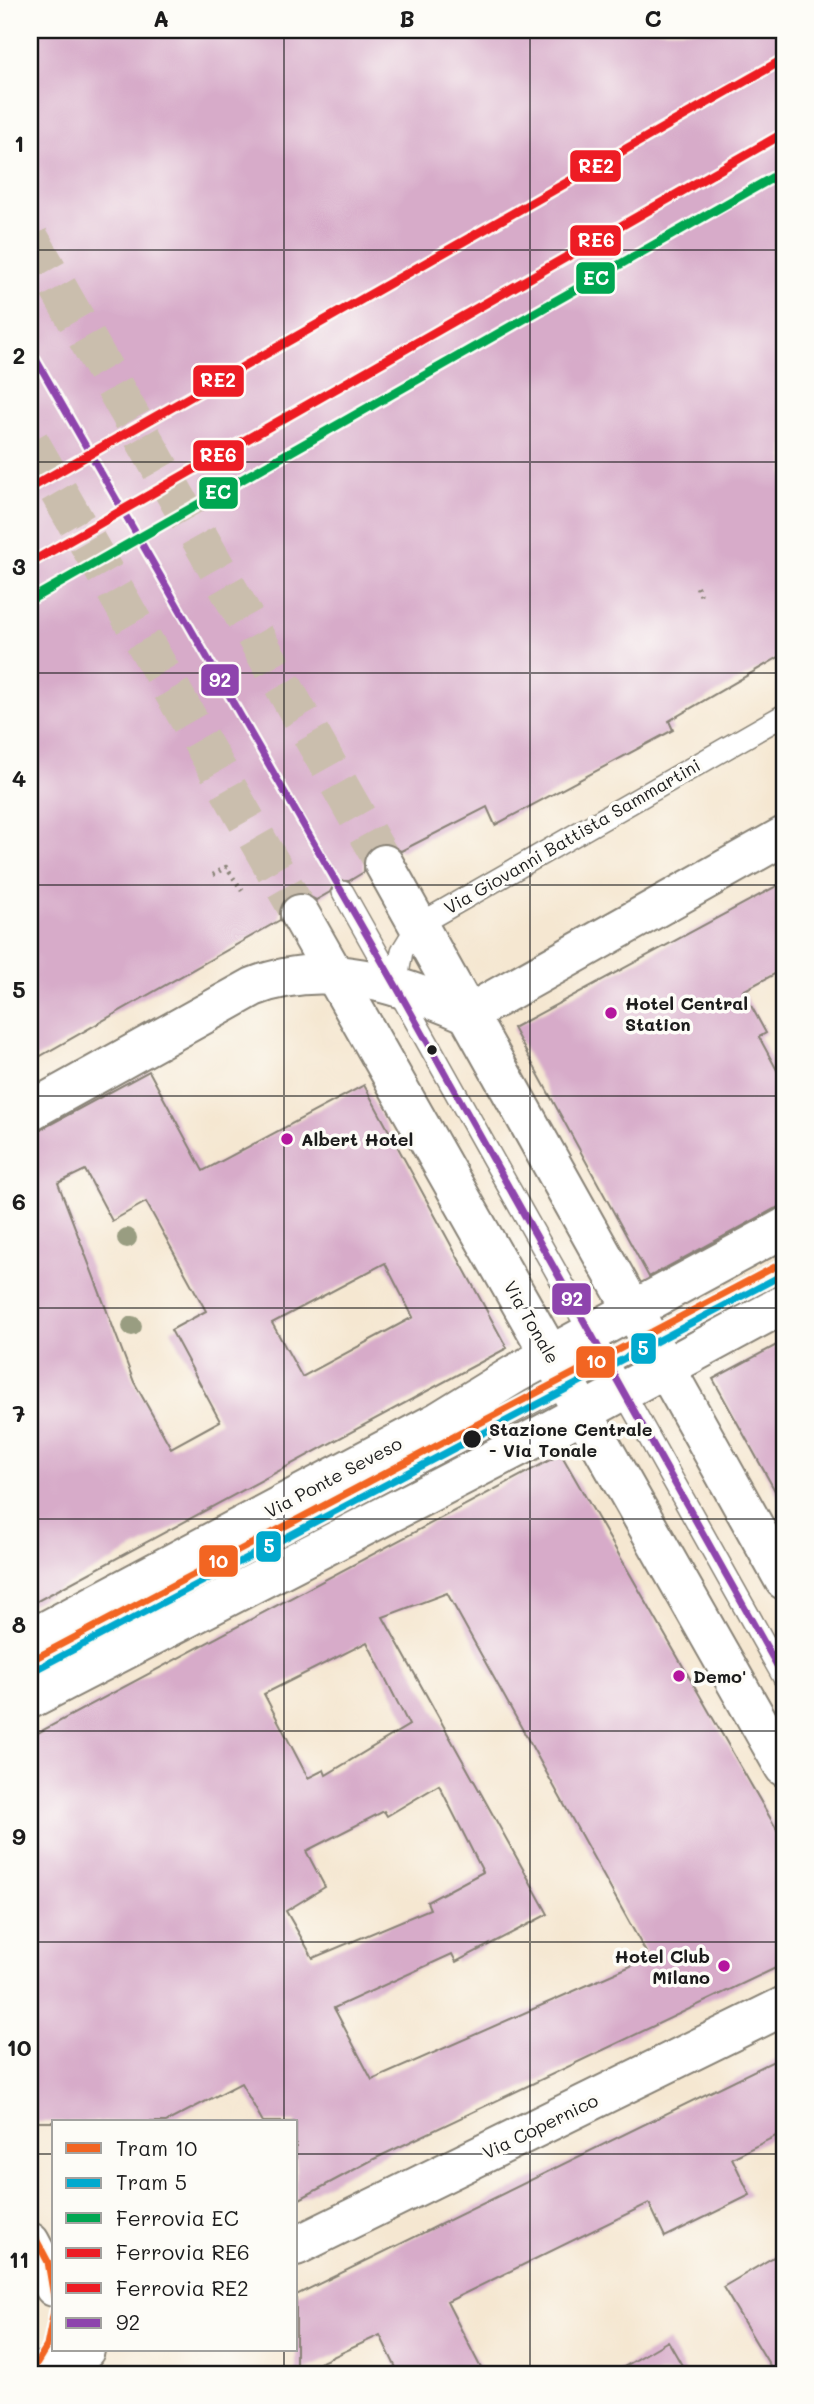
<svg xmlns="http://www.w3.org/2000/svg" width="814" height="2404" viewBox="0 0 814 2404" font-family="Mali,sans-serif">
  <style>
    .building { fill: #d7abc9; fill-rule: evenodd }
    .lines { fill: none; stroke-linecap: round; stroke-linejoin: round }
    .secondary-tunnel { stroke: #cabead; stroke-width: 38; stroke-dasharray: 38 19; stroke-linecap: butt }
    .service-casing { stroke: #888276; stroke-width: 24 }
    .minor-casing { stroke: #888276; stroke-width: 42 }
    .secondary-casing { stroke: #888276; stroke-width: 42 }
    .path { stroke: #888276; stroke-width: 4.5; stroke-dasharray: 2 5; stroke-linecap: butt }
    .service { stroke: #fff; stroke-width: 21 }
    .minor { stroke: #fff; stroke-width: 38 }
    .secondary { stroke: #fff; stroke-width: 38 }
    .bus-1-casing { stroke: #fdfcf7; stroke-width: 12 }
    .bus-1 { stroke: #8e44ad; stroke-width: 7 }
    .rail-1-casing { stroke: #fdfcf7; stroke-width: 14 }
    .rail-2-casing { stroke: #fdfcf7; stroke-width: 14 }
    .rail-3-casing { stroke: #fdfcf7; stroke-width: 14 }
    .rail-1 { stroke: #00a651; stroke-width: 9 }
    .rail-2 { stroke: #ed1c24; stroke-width: 9 }
    .rail-3 { stroke: #ed1c24; stroke-width: 9 }
    .tram-1-casing { stroke: #fdfcf7; stroke-width: 12 }
    .tram-2-casing { stroke: #fdfcf7; stroke-width: 12 }
    .tram-1 { stroke: #f26522; stroke-width: 7 }
    .tram-2 { stroke: #00a9ce; stroke-width: 7 }
    .tree { fill: #999d81 }
    .grid { fill: none; stroke: #1c1c1c; stroke-width: 2; stroke-opacity: 0.55 }
    .poi-dot { fill: #b5179e; stroke: #fdfcf7; stroke-width: 2.5 }
    .bus-dot { fill: #1c1c1c; stroke: #fdfcf7; stroke-width: 2.5 }
    .labels { text-anchor: middle; dominant-baseline: central; stroke-width: 7; stroke-linejoin: round; paint-order: stroke }
    .street-label { font-size: 18px; fill: #1c1c1c; stroke: #fdfcf7 }
    .poi-label { font-size: 18px; font-weight: bold; fill: #1c1c1c; stroke: #fdfcf7; text-anchor: start }
    .stop-label { font-size: 18px; font-weight: bold; fill: #1c1c1c; stroke: #fdfcf7; text-anchor: start }
    .line-badge { stroke: #fdfcf7; stroke-width: 2.5 }
    .badge-label { font-size: 19px; text-anchor: middle; font-weight: bold; fill: #fff }
    .neatline { fill: none; stroke: #1c1c1c; stroke-width: 2.5 }
    .grid-label { font-size: 23px; text-anchor: middle; font-weight: bold; fill: #1c1c1c }
  </style>
  <rect width="100%" height="100%" fill="#fdfcf7"/>
  <filter id="ink" filterUnits="userSpaceOnUse"><feTurbulence type="fractalNoise" baseFrequency=".0143" numOctaves="2"/><feDisplacementMap in="SourceGraphic" scale="14" xChannelSelector="R" yChannelSelector="G"/><feConvolveMatrix kernelMatrix="1 2 1 2 8 2 1 2 1" color-interpolation-filters="sRGB"/></filter>
  <filter id="wash" filterUnits="userSpaceOnUse"><feTurbulence type="fractalNoise" baseFrequency=".00686" numOctaves="4" result="noise"/><feDisplacementMap in="SourceGraphic" scale="28" xChannelSelector="R" yChannelSelector="G"/><feGaussianBlur stdDeviation="1.57" result="paint"/><feColorMatrix in="noise" values="0 0 0 0 0 0 0 0 0 0 0 0 0 0 0 0 0 1.4 0 .05"/><feComposite in="paint" operator="in"/></filter>
  <g filter="url(#wash)">
    <rect width="100%" height="100%" fill="#f5e7d1"/>
    <g id="blocks">
      <path class="building" d="M30,30H784V654L669,721L673,730L495,825L487,807L401,851L385,842L374,845L365,853L364,872L349,881H336L330,892L316,900L301,892L289,895L281,904L280,920L30,1062Z
        M784,882V969L743,991L766,1033L759,1037L784,1083V1206L774,1209L649,1277L513,1028Z
        M149,1071L203,1171L364,1085L507,1348L30,1605V1133L38,1131ZM85,1170L112,1221L146,1202L206,1311L171,1330L220,1421L171,1448L134,1382L58,1183ZM385,1263L413,1317L302,1377L272,1323Z
        M784,1341V1507L713,1379Z
        M561,1454L784,1842V1964L374,2159L296,2201V2122H263L241,2083L166,2122H30V1737ZM447,1593L649,1958L372,2080L334,2008L452,1954L456,1962L548,1914L383,1617ZM367,1642L409,1725L326,1775L324,1770L308,1778L264,1694ZM439,1785L483,1872L427,1902L430,1909L313,1958L286,1911L325,1887L306,1851L384,1811L387,1816Z
        M784,2056V2132L732,2158L750,2195L665,2237L649,2203L447,2302L484,2374H399L380,2335L296,2374V2295Z
        M784,2251V2374H775L723,2287Z
        M668,2341L687,2374H612Z"/>
    </g>
  </g>
  <g filter="url(#ink)">
    <use href="#blocks" fill-opacity="0" stroke="#888276" stroke-width="2"/>
    <g class="lines">
      <path class="secondary-tunnel" d="M30,238L384,864
        M30,442L300,914"/>
      <g class="service-casing">
        <path id="service" d="M343,892L784,1678
          M396,986L402,951L418,925L784,715
          M30,1668L784,1269"/>
      </g>
      <g class="minor-casing">
        <path id="minor" d="M30,1111L253,987C325,958 399,984 468,1014L784,836
          M30,1639L439,1421L515,1374L784,1228
          M30,1699L547,1432L784,1304
          M30,2242L54,2287
          M296,2246L784,2006
          M36,2374L85,2350"/>
      </g>
      <g class="secondary-casing">
        <path id="secondary" d="M384,864L784,1580
          M300,914L784,1767"/>
      </g>
      <path class="path" d="M697,587L702,598
        M213,875L226,867L244,893"/>
      <use href="#service" class="service"/>
      <use href="#minor" class="minor"/>
      <use href="#secondary" class="secondary"/>
      <g class="bus-1-casing">
        <path id="bus-1" d="M30,349L396,986L784,1678"/>
      </g>
      <use href="#bus-1" class="bus-1"/>
      <g class="rail-1-casing">
        <path id="rail-1" d="M30,600L784,171"/>
      </g>
      <g class="rail-2-casing">
        <path id="rail-2" d="M30,563L784,133"/>
      </g>
      <g class="rail-3-casing">
        <path id="rail-3" d="M30,488L784,59"/>
      </g>
      <use href="#rail-1" class="rail-1"/>
      <use href="#rail-2" class="rail-2"/>
      <use href="#rail-3" class="rail-3"/>
      <g class="tram-1-casing">
        <path id="tram-1" d="M30,1661L784,1262
          M30,2228L48,2262L54,2297
          M30,2374L47,2346L54,2311"/>
      </g>
      <g class="tram-2-casing">
        <path id="tram-2" d="M35,1670L784,1274"/>
      </g>
      <use href="#tram-1" class="tram-1"/>
      <use href="#tram-2" class="tram-2"/>
    </g>
    <g class="tree">
      <circle cx="127" cy="1238" r="10"/>
      <circle cx="132" cy="1326" r="10"/>
    </g>
  </g>
  <path class="grid" d="M284,30V2122M530,30V2374M30,250H784M30,462H784M30,673H784M30,885H784M30,1096H784M30,1308H784M30,1519H784M30,1731H784M30,1942H784M30,2154H54M296,2154H784M284,2350V2374"/>
  <g class="poi-dot">
    <circle cx="611" cy="1013" r="7"/>
    <circle cx="287" cy="1139" r="7"/>
    <circle cx="679" cy="1676" r="7"/>
    <circle cx="724" cy="1966" r="7"/>
  </g>
  <g class="bus-dot">
    <circle cx="432" cy="1050" r="6"/>
    <circle cx="472" cy="1439" r="10"/>
  </g>
  <g class="labels">
    <g class="street-label">
      <text transform="translate(572 836) rotate(-30)">Via Giovanni Battista Sammartini</text>
      <text transform="translate(532 1322) rotate(60)">Via Tonale</text>
      <text transform="translate(333 1477) rotate(-28)">Via Ponte Seveso</text>
      <text transform="translate(540 2126) rotate(-26)">Via Copernico</text>
    </g>
    <g class="poi-label">
      <text x="625" y="1003">Hotel Central<tspan x="625" dy="21">Station</tspan></text>
      <text x="301" y="1139">Albert Hotel</text>
      <text x="693" y="1676">Demo'</text>
      <text x="710" y="1956" text-anchor="end">Hotel Club<tspan x="710" dy="21">Milano</tspan></text>
    </g>
    <g class="stop-label">
      <text x="489" y="1429">Stazione Centrale<tspan x="489" dy="21">- Via Tonale</tspan></text>
    </g>
  </g>
  <g class="line-badge">
    <rect x="569" y="149" width="53" height="34" rx="7" fill="#ed1c24"/>
    <rect x="569" y="224" width="53" height="33" rx="7" fill="#ed1c24"/>
    <rect x="575" y="261" width="41" height="34" rx="7" fill="#00a651"/>
    <rect x="192" y="364" width="53" height="34" rx="7" fill="#ed1c24"/>
    <rect x="192" y="439" width="53" height="33" rx="7" fill="#ed1c24"/>
    <rect x="198" y="476" width="41" height="34" rx="7" fill="#00a651"/>
    <rect x="200" y="663" width="40" height="34" rx="7" fill="#8e44ad"/>
    <rect x="551" y="1282" width="41" height="34" rx="7" fill="#8e44ad"/>
    <rect x="630" y="1332" width="27" height="33" rx="7" fill="#00a9ce"/>
    <rect x="575" y="1345" width="41" height="34" rx="7" fill="#f26522"/>
    <rect x="255" y="1530" width="27" height="33" rx="7" fill="#00a9ce"/>
    <rect x="198" y="1544" width="41" height="34" rx="7" fill="#f26522"/>
  </g>
  <g class="badge-label">
    <text x="596" y="173">RE2</text>
    <text x="596" y="247">RE6</text>
    <text x="596" y="285">EC</text>
    <text x="218" y="387">RE2</text>
    <text x="218" y="462">RE6</text>
    <text x="218" y="499">EC</text>
    <text x="220" y="687">92</text>
    <text x="572" y="1306">92</text>
    <text x="643" y="1355">5</text>
    <text x="596" y="1368">10</text>
    <text x="269" y="1553">5</text>
    <text x="218" y="1568">10</text>
  </g>
  <rect width="814" height="2404" fill="none" stroke="#fdfcf7" stroke-width="77"/>
  <rect x="52" y="2120" width="245" height="231" fill="#fdfcf7" stroke="#a3a29f" stroke-width="2"/>
  <rect x="66" y="2143" width="35" height="10" fill="#f26522" stroke="#a3a29f" stroke-width="2"/>
  <text x="116" y="2156" font-size="21" fill="#1c1c1c">Tram 10</text>
  <rect x="66" y="2178" width="35" height="10" fill="#00a9ce" stroke="#a3a29f" stroke-width="2"/>
  <text x="116" y="2190" font-size="21" fill="#1c1c1c">Tram 5</text>
  <rect x="66" y="2213" width="35" height="10" fill="#00a651" stroke="#a3a29f" stroke-width="2"/>
  <text x="116" y="2226" font-size="21" fill="#1c1c1c">Ferrovia EC</text>
  <rect x="66" y="2248" width="35" height="10" fill="#ed1c24" stroke="#a3a29f" stroke-width="2"/>
  <text x="116" y="2260" font-size="21" fill="#1c1c1c">Ferrovia RE6</text>
  <rect x="66" y="2283" width="35" height="10" fill="#ed1c24" stroke="#a3a29f" stroke-width="2"/>
  <text x="116" y="2296" font-size="21" fill="#1c1c1c">Ferrovia RE2</text>
  <rect x="66" y="2318" width="35" height="10" fill="#8e44ad" stroke="#a3a29f" stroke-width="2"/>
  <text x="116" y="2330" font-size="21" fill="#1c1c1c">92</text>
  <rect x="38" y="38" width="738" height="2328" class="neatline"/>
  <g class="grid-label">
    <text x="161" y="27">A</text>
    <text x="407" y="27">B</text>
    <text x="653" y="27">C</text>
    <text x="19" y="152">1</text>
    <text x="19" y="364">2</text>
    <text x="19" y="575">3</text>
    <text x="19" y="787">4</text>
    <text x="19" y="998">5</text>
    <text x="19" y="1210">6</text>
    <text x="19" y="1422">7</text>
    <text x="19" y="1633">8</text>
    <text x="19" y="1845">9</text>
    <text x="19" y="2056">10</text>
    <text x="19" y="2268">11</text>
  </g>
</svg>
